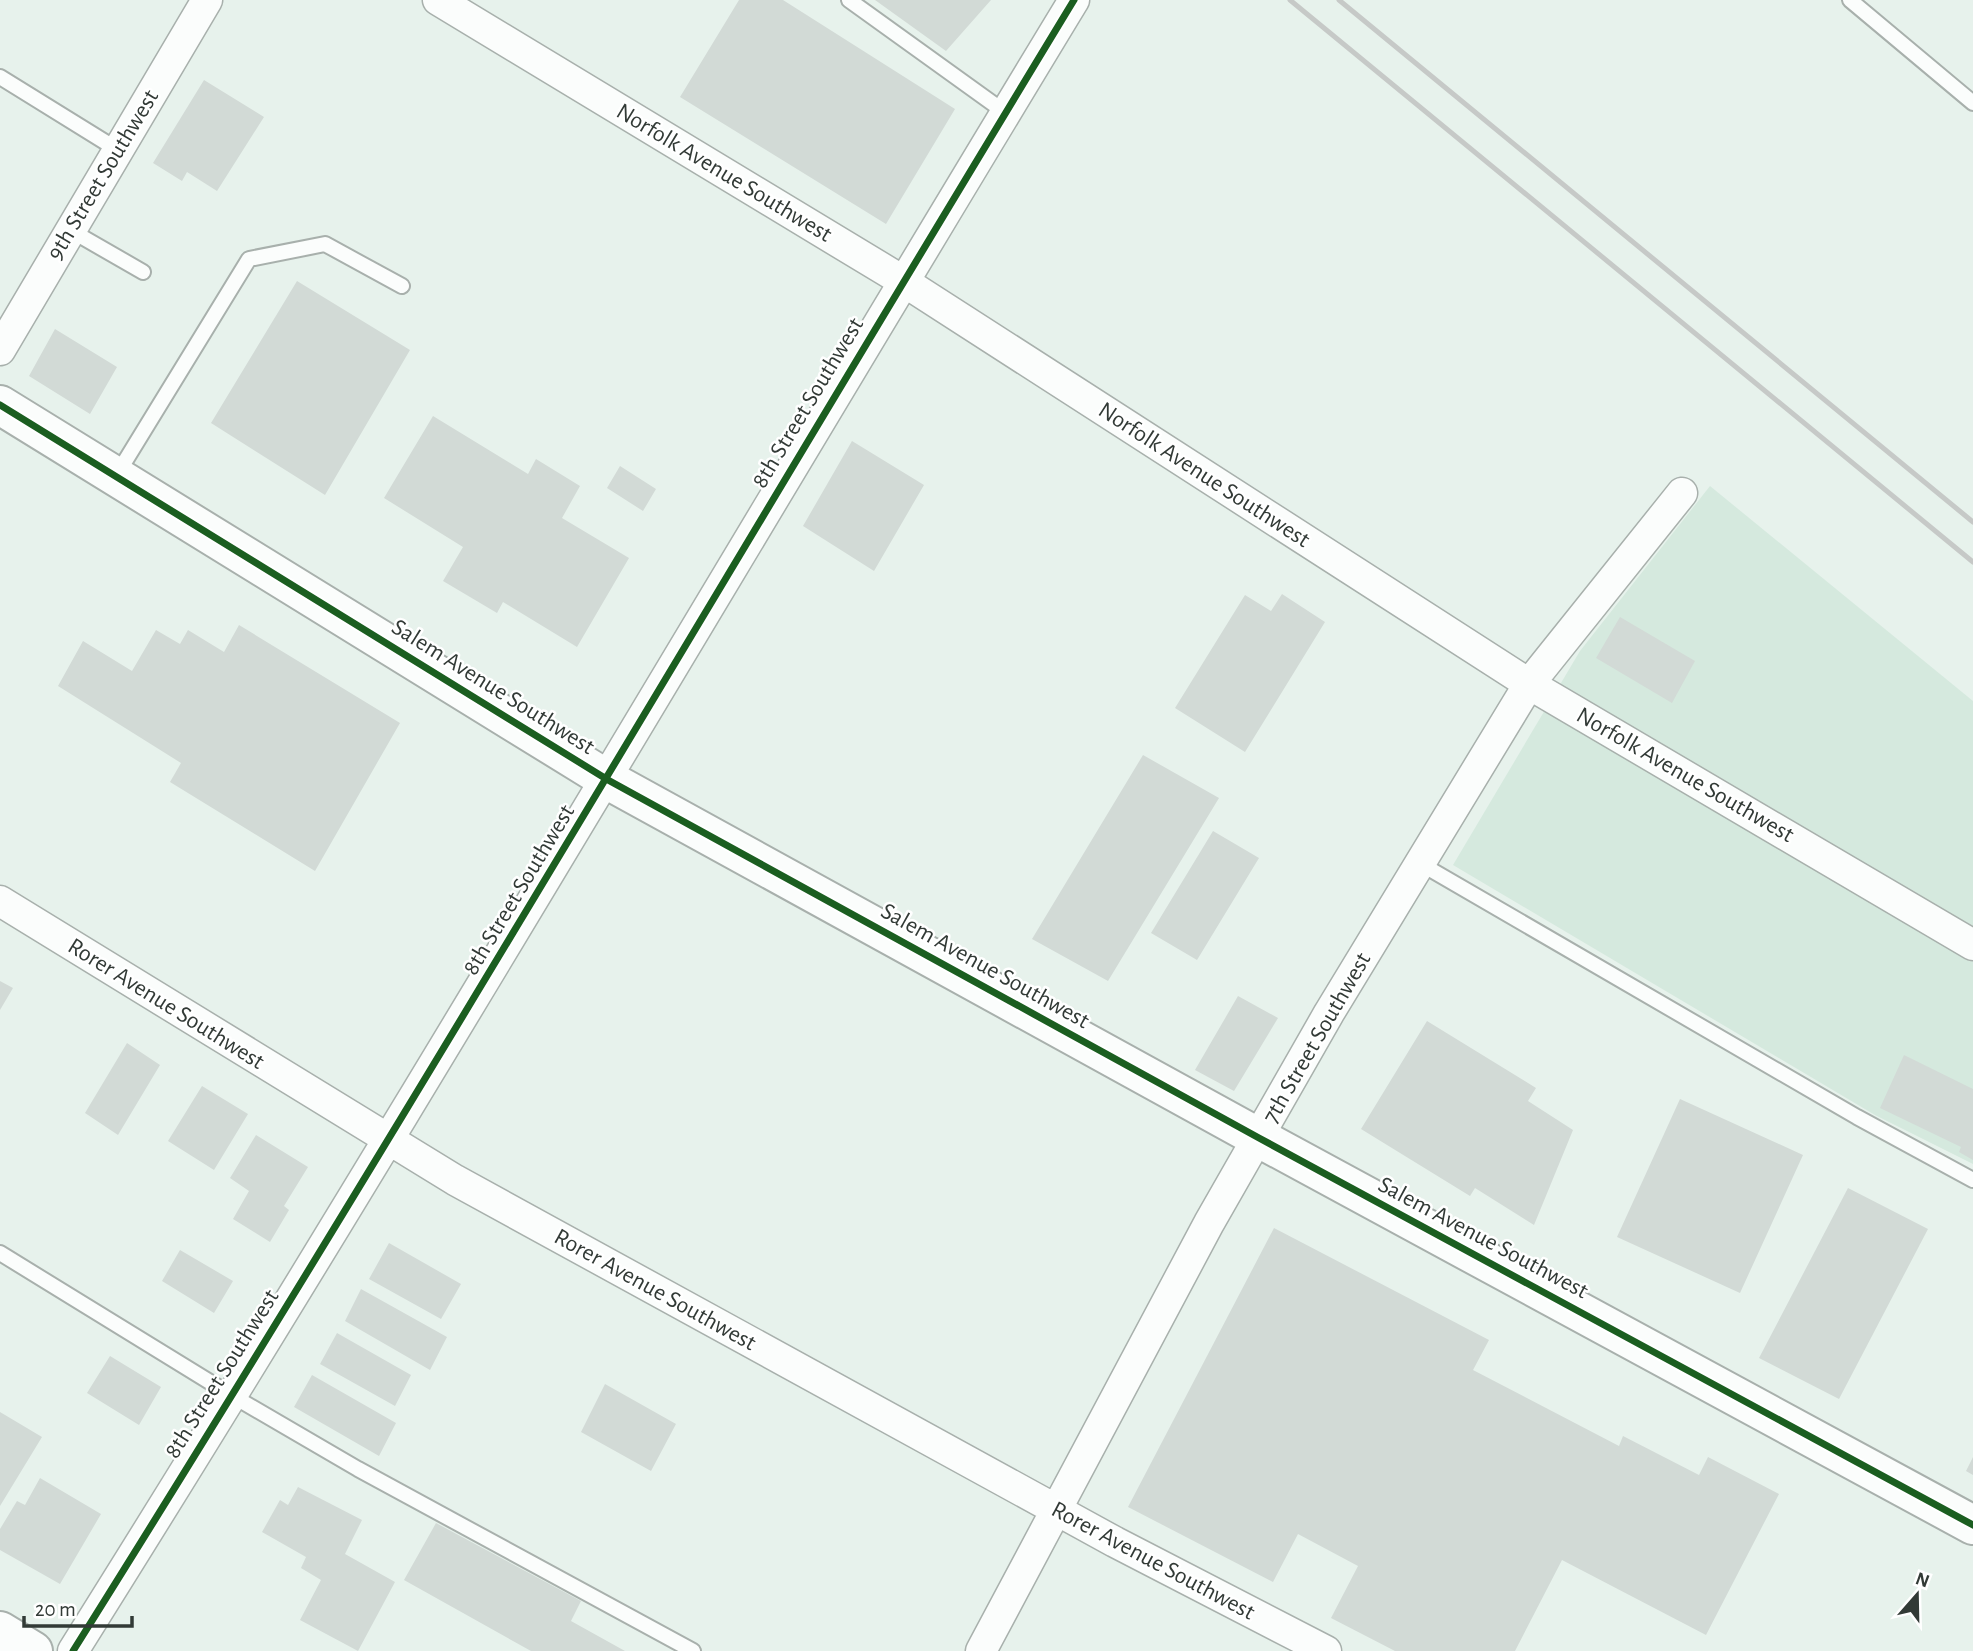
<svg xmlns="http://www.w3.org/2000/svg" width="1973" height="1651" viewBox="0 0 1973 1651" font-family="'Alegreya Sans',sans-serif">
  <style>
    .built { fill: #d5e9de }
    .building { fill: #d2dad6 }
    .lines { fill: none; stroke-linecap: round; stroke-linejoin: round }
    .lane-casing { stroke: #a8b0ac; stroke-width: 18 }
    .street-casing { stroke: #a8b0ac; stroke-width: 33 }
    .secondary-casing { stroke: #a8b0ac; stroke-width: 42 }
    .lane { stroke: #fbfdfc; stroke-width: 14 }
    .street { stroke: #fbfdfc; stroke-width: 30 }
    .secondary { stroke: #fbfdfc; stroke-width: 38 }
    .rail { stroke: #c6c9c7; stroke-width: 5 }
    .cycleway-casing { stroke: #fff; stroke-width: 11 }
    .cycleway { stroke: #1b5e20; stroke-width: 7 }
    .labels { text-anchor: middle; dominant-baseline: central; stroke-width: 5; stroke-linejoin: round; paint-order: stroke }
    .street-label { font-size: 24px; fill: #323a36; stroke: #fff }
  </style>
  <rect width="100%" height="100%" fill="#e7f2ec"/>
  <path class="built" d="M1710,486L1973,701V1164L1875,1115L1453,865L1580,651Z"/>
  <path class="building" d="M739,0H783L955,109L886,224L680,97Z
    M875,0H991L946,51Z
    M204,80L264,117L217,191L187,172L182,181L153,163Z
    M297,281L410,350L325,495L211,423Z
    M55,329L117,367L90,414L29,376Z
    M433,416L528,474L536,459L580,486L562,518L629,558L577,647L503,602L497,613L443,581L463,547L384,498Z
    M852,441L924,485L874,571L803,526Z
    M620,466L656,489L643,511L607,488Z
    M1282,594L1325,622L1245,752L1175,708L1245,595L1271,611Z
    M1620,617L1695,661L1672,703L1596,658Z
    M239,625L400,723L315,871L170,782L181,763L58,686L83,641L132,671L156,630L180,644L188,630L224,652Z
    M1143,755L1219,798L1108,981L1032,939Z
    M1213,831L1259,858L1197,960L1151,933Z
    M0,981L13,988L0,1010Z
    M1238,996L1278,1018L1234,1091L1195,1070Z
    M1427,1021L1536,1088L1528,1101L1573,1130L1534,1225L1475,1188L1470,1196L1361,1129Z
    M127,1043L160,1065L118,1135L85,1113Z
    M1904,1055L1973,1089V1160L1959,1152L1961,1147L1880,1108Z
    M202,1086L248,1114L214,1170L168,1141Z
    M1680,1099L1803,1155L1740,1293L1617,1237Z
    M256,1135L308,1167L284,1206L289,1210L270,1242L233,1219L249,1191L230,1178Z
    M1848,1188L1928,1229L1839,1399L1759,1358Z
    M1274,1228L1489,1340L1473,1370L1619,1446L1623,1436L1699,1475L1708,1457L1779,1494L1706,1635L1562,1560L1515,1651H1395L1331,1618L1358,1566L1298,1534L1273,1582L1128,1507Z
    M389,1243L461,1284L441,1319L369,1279Z
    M180,1250L233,1281L214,1313L162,1281Z
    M361,1289L447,1337L430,1370L345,1321Z
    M337,1333L411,1375L395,1406L320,1364Z
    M110,1356L161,1387L139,1425L87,1393Z
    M312,1375L396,1423L379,1456L294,1407Z
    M605,1384L676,1424L651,1471L581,1432Z
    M0,1412L42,1437L0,1506Z
    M1973,1457V1475L1966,1471Z
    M40,1478L101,1514L60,1584L0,1550V1529L17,1501L25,1505Z
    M298,1487L362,1520L345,1554L395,1582L358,1651L300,1620L321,1580L301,1568L306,1557L262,1532L280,1500L288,1505Z
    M436,1523L581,1601L571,1621L625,1651H531L404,1580Z"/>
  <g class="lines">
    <g class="lane-casing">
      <path id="lane" d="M849,0L1006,113
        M1850,0L1973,103
        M0,77L118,150
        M70,230L143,272
        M116,476L249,259L325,244L402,286
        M1421,864L1857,1117L1973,1180
        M0,1253L231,1395L358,1469L693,1651"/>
    </g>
    <g class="street-casing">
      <path id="street" d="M438,0L903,281L1529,684L1973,945
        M0,350L207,0
        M0,901L455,1180L1115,1542L1326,1651
        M73,1651C415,1106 740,550 1074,0
        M981,1651L1209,1223L1329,1013L1529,684L1682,493"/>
    </g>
    <g class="secondary-casing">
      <path id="secondary" d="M0,405L608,780L1259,1138L1973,1525
        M0,1631L33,1651"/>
    </g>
    <use href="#lane" class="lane"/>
    <use href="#street" class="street"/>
    <use href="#secondary" class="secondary"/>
    <path class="rail" d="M1290,0L1973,562
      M1339,0L1973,522"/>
    <g class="cycleway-casing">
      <path id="cycleway" d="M0,405L608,780L1259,1138L1973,1525
        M73,1651C415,1106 740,550 1074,0"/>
    </g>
    <use href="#cycleway" class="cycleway"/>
  </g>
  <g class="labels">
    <g class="street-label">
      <text transform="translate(724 173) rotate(31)">Norfolk Avenue Southwest</text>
      <text transform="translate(103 175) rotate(-59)">9th Street Southwest</text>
      <text transform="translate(808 403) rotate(-59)">8th Street Southwest</text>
      <text transform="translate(1204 475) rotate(33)">Norfolk Avenue Southwest</text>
      <text transform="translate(493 687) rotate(32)">Salem Avenue Southwest</text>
      <text transform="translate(1685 775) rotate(30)">Norfolk Avenue Southwest</text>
      <text transform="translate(519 890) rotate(-59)">8th Street Southwest</text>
      <text transform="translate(985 966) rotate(29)">Salem Avenue Southwest</text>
      <text transform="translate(166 1004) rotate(32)">Rorer Avenue Southwest</text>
      <text transform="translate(1317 1038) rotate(-60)">7th Street Southwest</text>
      <text transform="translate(1483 1238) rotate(28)">Salem Avenue Southwest</text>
      <text transform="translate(655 1290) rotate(29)">Rorer Avenue Southwest</text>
      <text transform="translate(222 1374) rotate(-58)">8th Street Southwest</text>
      <text transform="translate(1153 1561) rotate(28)">Rorer Avenue Southwest</text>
    </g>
  </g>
  <g transform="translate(1917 1595) rotate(20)" stroke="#ffffff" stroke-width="5" paint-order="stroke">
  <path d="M0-5L12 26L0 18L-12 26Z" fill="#323a36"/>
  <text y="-10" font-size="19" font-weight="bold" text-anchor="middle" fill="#323a36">N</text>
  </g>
  <path d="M24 1616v10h108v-10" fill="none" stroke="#323a36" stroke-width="3.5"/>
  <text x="35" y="1616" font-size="21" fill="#323a36" stroke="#ffffff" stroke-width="5" paint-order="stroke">20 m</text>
</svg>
